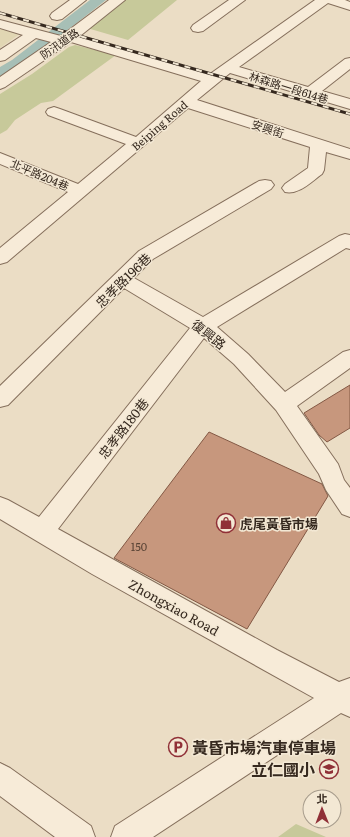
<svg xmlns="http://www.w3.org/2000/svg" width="350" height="837" viewBox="0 0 350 837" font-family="Literata,'Noto Sans TC',serif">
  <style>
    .farmland { fill: #e1d6b3 }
    .green { fill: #c7c99a }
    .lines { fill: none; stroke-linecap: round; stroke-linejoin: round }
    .canal { fill: #a7bfb6; fill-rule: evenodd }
    .building { fill: #c7977d; stroke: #835844 }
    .minor-casing { stroke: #856f5c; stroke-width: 2 }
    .minor { fill: #f7ebd8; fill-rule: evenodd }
    .rail-casing { stroke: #36291f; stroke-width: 3 }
    .rail { stroke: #f3e8d4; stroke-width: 2; stroke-dasharray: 6; stroke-linecap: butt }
    .labels { text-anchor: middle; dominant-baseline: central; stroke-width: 3; stroke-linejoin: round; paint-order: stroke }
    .far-street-label { font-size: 11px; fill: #36291f; stroke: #f3e8d4 }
    .number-label { font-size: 11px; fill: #5a4436 }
    .street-label { font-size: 13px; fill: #36291f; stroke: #f3e8d4 }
    .poi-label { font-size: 13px; font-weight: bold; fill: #36291f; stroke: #f3e8d4; text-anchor: start }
    .near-poi-label { font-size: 16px; font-weight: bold; fill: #36291f; stroke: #f3e8d4; text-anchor: start }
  </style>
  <rect width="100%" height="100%" fill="#ebddc5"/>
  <path class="farmland" d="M0,27L21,33L0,48Z"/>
  <path class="green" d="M125,0H177L128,40L87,28Z
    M75,45L116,55L53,101L41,103L15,120L7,130L0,134V94L32,74L69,47Z
    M296,824L326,837H278Z"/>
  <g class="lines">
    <path class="canal" d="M90,0H106L22,66L5,76L0,78V67L12,60Z"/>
  </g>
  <path class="building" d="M350,385V428L327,442L319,435L304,413Z
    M209,432L322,484L328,496L247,629L114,558Z"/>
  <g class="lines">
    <g class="minor-casing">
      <path id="minor" d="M70,0H86L62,19L57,20L52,19L50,16L52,13Z
        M109,0H125L80,36L210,74L315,0H345L350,2V10L328,3L239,67L308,87L345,59L350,58V69L322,91L350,99V109L230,73L197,100L350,149V159L326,152L324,170L322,174C311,182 299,195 285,192L282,188L285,184L308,168L310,147L188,108L7,262L0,264V248L68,192L0,164V153L78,184L126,144L48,115L46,112L48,109L54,107L60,109L136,137L201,81L71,42L5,87L0,89V77L51,42L36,38L5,60L0,61V50L23,35L0,28V20L61,36Z
        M229,0H245L203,31L198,32L193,31L191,28L193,25Z
        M265,180L271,181L274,185L271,189L153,259L134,278L203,317L339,236L345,234L350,235V249L346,248L217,327L248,354L285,392L343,352L350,350V368L297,406L338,464L344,480L350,488V517L342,514L326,490L319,474L276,410L234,364L204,338L58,529L277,650L339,682L350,678V717L341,713L153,837H111L115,826L314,698L92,574L0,519V497L8,500L39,517L190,328L124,288L8,405L0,407V386L139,251L259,181Z
        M0,763L10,768L91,826L95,837H55L0,796Z"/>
    </g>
    <use href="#minor" class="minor"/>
    <g class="rail-casing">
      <path id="rail" d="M0,13L350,114"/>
    </g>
    <use href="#rail" class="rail"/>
  </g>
  <defs>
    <g id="shop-ring" transform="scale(1)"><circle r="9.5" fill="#f3e8d4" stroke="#903037" stroke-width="1.5"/><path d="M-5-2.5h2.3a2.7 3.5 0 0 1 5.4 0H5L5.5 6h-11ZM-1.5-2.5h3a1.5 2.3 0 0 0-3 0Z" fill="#903037"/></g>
    <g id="parking-ring" transform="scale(1)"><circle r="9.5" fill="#f3e8d4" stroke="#903037" stroke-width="1.5"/><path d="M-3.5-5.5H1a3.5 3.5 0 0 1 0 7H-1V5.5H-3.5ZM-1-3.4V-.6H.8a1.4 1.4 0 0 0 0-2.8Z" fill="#903037"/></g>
    <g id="school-ring" transform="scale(1)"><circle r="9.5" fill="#f3e8d4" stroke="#903037" stroke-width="1.5"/><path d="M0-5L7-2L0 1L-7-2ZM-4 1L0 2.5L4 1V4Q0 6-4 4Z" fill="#903037"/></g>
  </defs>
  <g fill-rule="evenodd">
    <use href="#shop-ring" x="226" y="523"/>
    <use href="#parking-ring" x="178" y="747"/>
    <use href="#school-ring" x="329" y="769"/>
  </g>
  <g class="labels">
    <g class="far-street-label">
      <text transform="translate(59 43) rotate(-35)">防汛道路</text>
      <text transform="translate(289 87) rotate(17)">林森路一段614巷</text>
      <text transform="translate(159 125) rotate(-41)">Beiping Road</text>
      <text transform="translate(268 128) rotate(18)">安興街</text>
      <text transform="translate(40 174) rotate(23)">北平路204巷</text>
    </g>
    <g class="number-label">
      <text x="139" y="546">150</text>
    </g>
    <g class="street-label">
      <text transform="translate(123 280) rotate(-44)">忠孝路196巷</text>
      <text transform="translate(209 334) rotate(38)">復興路</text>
      <text transform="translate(123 428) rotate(-52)">忠孝路180巷</text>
      <text transform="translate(174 607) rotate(29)">Zhongxiao Road</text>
    </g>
    <g class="poi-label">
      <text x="240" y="523">虎尾黃昏市場</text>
    </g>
    <g class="near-poi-label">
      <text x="192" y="747">黃昏市場汽車停車場</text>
      <text x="315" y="769" text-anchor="end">立仁國小</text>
    </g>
  </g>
  <g transform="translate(322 809) rotate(359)"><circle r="19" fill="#f3e8d4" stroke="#a79c8c"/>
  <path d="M0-3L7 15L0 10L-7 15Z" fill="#903037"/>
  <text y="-6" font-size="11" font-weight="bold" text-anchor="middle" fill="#36291f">北</text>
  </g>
</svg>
